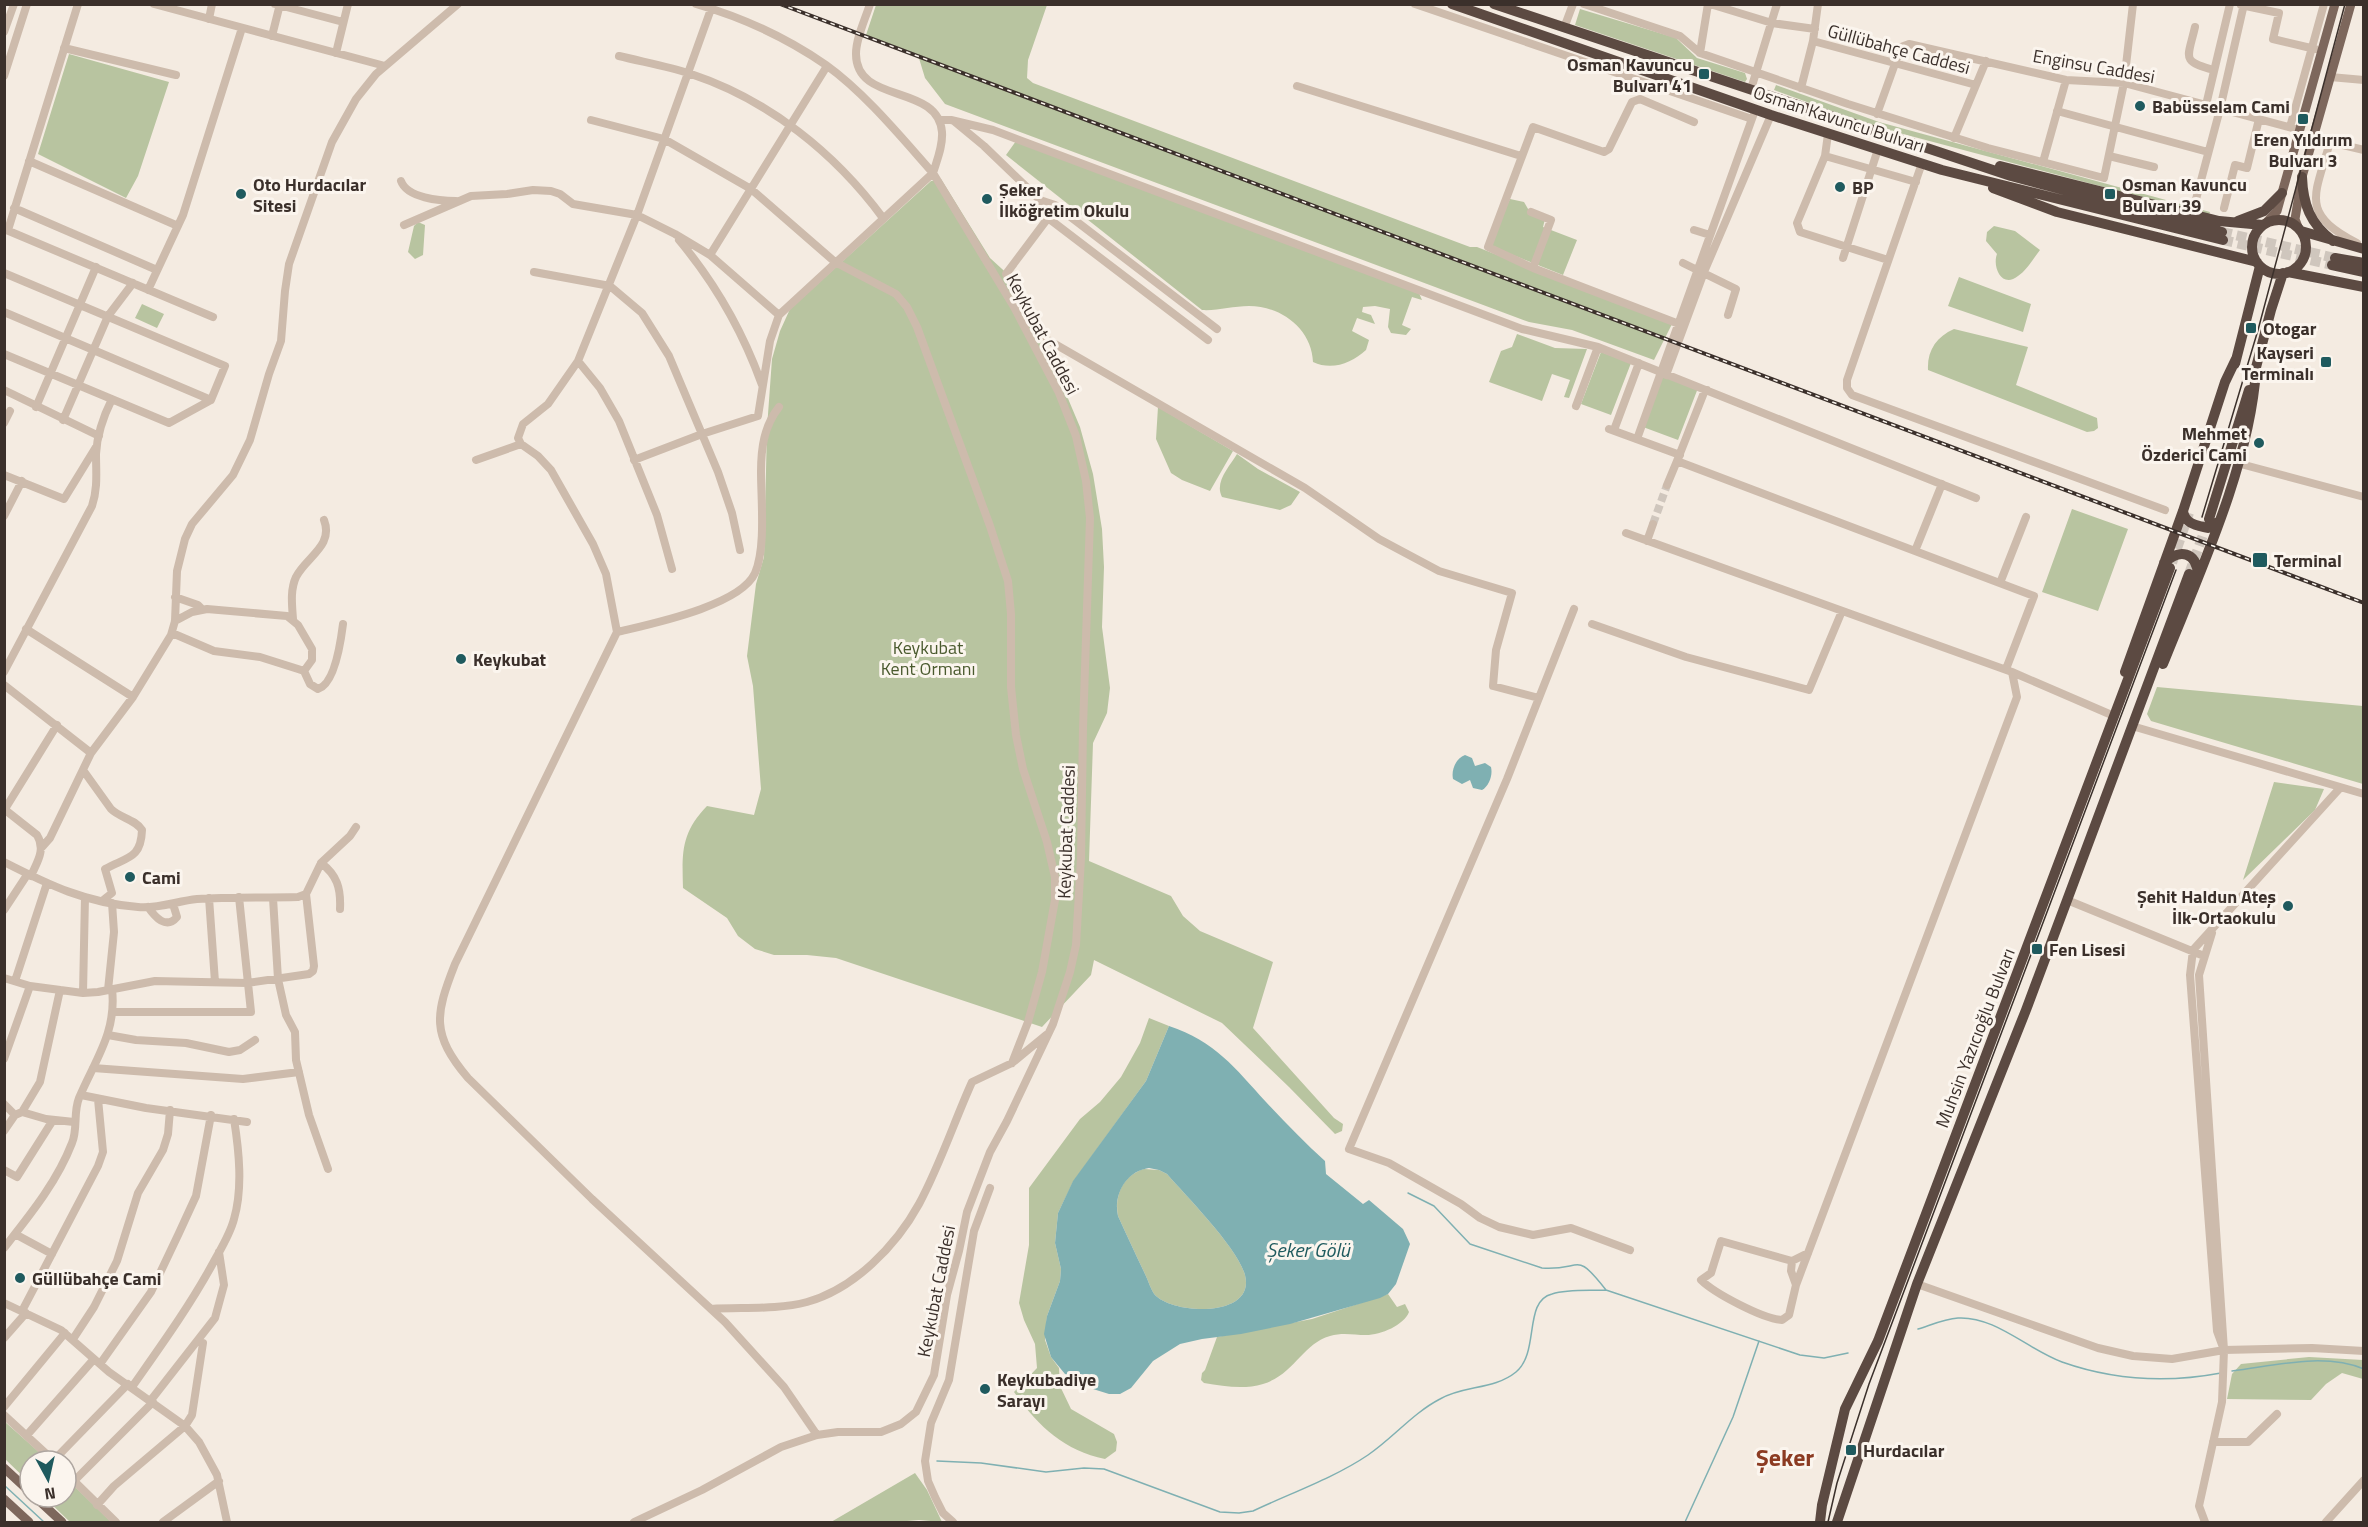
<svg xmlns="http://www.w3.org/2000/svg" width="2368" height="1527" viewBox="0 0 2368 1527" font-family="'Titillium Web',sans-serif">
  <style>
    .green { fill: #b8c4a0 }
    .water { fill: #7fb0b2; fill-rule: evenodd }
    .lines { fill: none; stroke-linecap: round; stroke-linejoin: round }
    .stream { stroke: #7fb0b2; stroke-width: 1.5 }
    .minor-tunnel { stroke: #cfc6bd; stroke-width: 8; stroke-dasharray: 8 4; stroke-linecap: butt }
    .highway-tunnel { stroke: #cfc6bd; stroke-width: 10; stroke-dasharray: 10 5; stroke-linecap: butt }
    .minor { stroke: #cdbbac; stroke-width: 8 }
    .major { stroke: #7d675c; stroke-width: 9 }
    .highway { stroke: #5c4a42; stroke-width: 10 }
    .tram { stroke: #3b302b; stroke-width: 1.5 }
    .rail-casing { stroke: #3b302b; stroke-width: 4 }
    .rail { stroke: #fbf5ee; stroke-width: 1.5; stroke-dasharray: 4.5; stroke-linecap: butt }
    .poi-dot { fill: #1f5a5e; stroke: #fbf5ee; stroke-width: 2 }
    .labels { text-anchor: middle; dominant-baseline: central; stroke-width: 6; stroke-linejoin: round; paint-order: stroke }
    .street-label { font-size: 18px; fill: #3b302b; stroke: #fbf5ee }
    .poi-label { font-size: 18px; font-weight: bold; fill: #3b302b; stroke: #fbf5ee; text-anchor: start }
    .park-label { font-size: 18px; fill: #4a5a2e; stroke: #fbf5ee }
    .water-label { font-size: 20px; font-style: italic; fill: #1f5a5e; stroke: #fbf5ee }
    .district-label { font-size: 24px; font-weight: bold; fill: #8c3b22; stroke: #fbf5ee }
  </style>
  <rect width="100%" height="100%" fill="#f4ebe1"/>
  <path class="green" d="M876,5H1047L1028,60L1027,78L1033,83L1470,247H1477L1672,324L1654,360L1572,330L1529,322L945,104L925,78L918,55L866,35Z
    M1580,9L1676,38L1697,58L1745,73L1747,79L1745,82L1575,25Z
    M69,54L169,82L138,176L126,198L38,154Z
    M1776,85L1879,122L2210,212L2209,215L1873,126L1774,90Z
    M1016,141L1419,293L1422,300L1412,297L1402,325L1411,329L1406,335L1391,333L1388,327L1390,309L1375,306L1363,307L1362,312L1371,315L1375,324L1357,318L1352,331L1369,340L1366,350C1352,363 1332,371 1313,362C1312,329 1281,306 1249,306C1233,306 1217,311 1202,310L1006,155Z
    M941,179L990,258L1013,279L1043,333L1045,344L1080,427L1093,474L1102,529L1104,567L1102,627L1110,688L1107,713L1093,743L1089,861L1171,896L1183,916L1200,931L1273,962L1253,1028L1334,1118L1343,1124L1342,1131L1335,1134L1289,1087L1222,1023L1094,960L1091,975L1042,1027L836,958L807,955H774L755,949L738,936L727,918L683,888C682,852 681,833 707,806L754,815L761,789L753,686L747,656L756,584L764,557L767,428L772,359L780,331L790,309L931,181Z
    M1510,199L1524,202L1531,214L1545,219L1543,227L1577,240L1563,275L1488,245Z
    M418,222L425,225L423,255L415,259L408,252L414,226Z
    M1994,226L2015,231L2040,250C2033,259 2027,270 2018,276C2002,289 1992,267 1997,254L1986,241L1987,232Z
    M1959,277L2031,304L2023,332L1948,306Z
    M142,304L164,314L157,328L135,318Z
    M1954,329L2028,347L2016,385L2097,418L2098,428L2094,431L2087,432L1928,370C1927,351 1936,337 1954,329Z
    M1517,334L1555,348L1587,349L1569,398L1564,397L1570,380L1552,374L1542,401L1489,382L1501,351L1512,347Z
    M1601,352L1631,363L1611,415L1581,404Z
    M1662,375L1698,388L1678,440L1643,427Z
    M1158,407L1233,451L1210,491L1182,480L1171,473L1156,439Z
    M1237,454L1258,469L1300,492L1291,505L1280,510L1222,497C1214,482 1230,466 1237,454Z
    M2072,509L2128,529L2098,611L2042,592Z
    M2157,687L2363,706V784L2151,721L2147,714Z
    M2274,782L2324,789L2315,810L2243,880Z
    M1149,1018L1169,1026L1146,1081L1073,1182L1058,1213L1055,1243L1061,1269L1060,1281L1047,1316L1045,1340L1051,1357L1059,1368L1060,1386L1071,1409L1114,1434L1117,1442L1116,1451L1105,1459C1064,1451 1037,1425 1014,1392L1037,1368L1035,1344L1024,1320L1019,1303L1029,1245V1188L1080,1119L1100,1102L1121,1077L1140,1043Z
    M1144,1169L1159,1170L1167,1174C1187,1197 1237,1247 1245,1275C1256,1318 1174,1315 1155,1295C1151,1290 1148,1280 1145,1274C1136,1255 1127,1236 1118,1216C1114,1196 1123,1175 1144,1169Z
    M1388,1294L1397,1307L1405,1304L1409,1312C1404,1325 1381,1335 1366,1335C1354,1335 1343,1332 1330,1336C1302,1344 1295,1374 1263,1384C1243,1390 1224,1386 1204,1383L1201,1380L1202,1373L1205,1370L1217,1337L1312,1319Z
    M2309,1357L2363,1360V1379L2342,1373L2326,1384L2311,1400L2227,1399L2232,1374L2241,1364Z
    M4,1421L49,1461H30V1483L5,1459Z
    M915,1473L927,1490L942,1522L919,1520L895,1522H831Z
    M66,1478L111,1522H70L44,1497H66Z"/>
  <path class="water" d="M1465,755L1472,758L1475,766L1485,763L1491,767C1493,775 1489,786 1482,790L1473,788L1470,780L1462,784L1453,779C1451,770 1456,758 1465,755Z
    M1169,1026C1215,1041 1235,1068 1266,1102C1285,1122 1304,1142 1325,1161L1326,1174L1363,1204L1369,1200L1403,1229L1410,1244L1396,1284L1388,1294L1380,1298L1290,1324L1241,1334L1202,1339L1180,1344L1153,1361L1131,1388L1120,1394H1109L1077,1384L1065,1374L1051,1357L1044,1334L1047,1316L1060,1281L1061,1269L1055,1243L1058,1213L1073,1181L1146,1081ZM1149,1168L1159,1170L1167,1174C1187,1197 1237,1247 1245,1275C1256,1318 1174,1315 1155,1295C1151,1290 1148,1280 1145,1274C1136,1255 1127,1236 1118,1216C1113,1195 1126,1171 1149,1168Z"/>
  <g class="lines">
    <path class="stream" d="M1408,1193L1434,1206L1470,1244L1542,1268C1583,1271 1574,1249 1606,1290L1800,1355L1824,1358L1848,1353
      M1918,1329C1931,1325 1944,1319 1958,1318C1995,1316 2027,1349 2062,1362C2113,1380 2168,1383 2221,1373
      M2232,1371C2274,1366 2323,1352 2364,1369
      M937,1461L981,1463L1046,1472L1084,1468L1104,1469L1220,1512L1239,1513L1253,1511C1291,1493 1334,1478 1368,1455C1393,1438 1413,1413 1440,1399C1464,1385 1494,1390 1516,1372C1540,1352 1523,1301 1552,1294C1569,1289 1589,1291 1606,1290
      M4,1485L44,1522
      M1685,1522L1733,1417L1759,1341"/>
    <path class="minor-tunnel" d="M1653,524L1667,485"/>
    <path class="highway-tunnel" d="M2222,232L2335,258
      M2223,240L2332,265
      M2172,563L2189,513
      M2189,574L2208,521"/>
    <path class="minor" d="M154,4L385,66
      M275,4L343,22
      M1415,4L1752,119
      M1584,4L1680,36L1700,53L1848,104L1988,148L2104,178L2124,83L2133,4
      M1710,4L1772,23L1815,29
      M2241,5L2279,13L2273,39L2315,49
      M209,19L212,4
      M2195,27C2188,58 2180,61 2214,70
      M1564,28L1573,4
      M4,32L14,4
      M272,36L280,4
      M1813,41L1976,85
      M64,48L176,75
      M336,53L348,4
      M1700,53L1708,4
      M619,56C643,62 668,66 691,74C769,100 835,153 883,218
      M4,76L27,4
      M2330,77L2364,80
      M1297,86L1521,156
      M1801,88L1813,41L1818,4
      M1751,89L1777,4
      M2206,105L2230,4
      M2057,111L2208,152
      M1877,114L1901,47L1909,44L2066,80L2124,83L2300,130
      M591,120L664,139L751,189L835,262L896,294L907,307L917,327L990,526L1008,581L1011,614V687L1016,735L1023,769L1047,842L1055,877V900L1042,972L1028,1022L1012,1063
      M939,120H951L993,130L1522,329L1598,347L1976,498
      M955,122L984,146L1040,200L1048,218L1208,340
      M2290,127L2324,4
      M1828,134L1825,156L1797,223L1800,232L1888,260
      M1954,138L1986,61
      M2313,138L2364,150
      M2330,142C2315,196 2299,213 2357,243
      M1825,156L1916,182
      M2109,156L2154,167
      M29,161L178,226
      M2043,162L2066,80
      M1922,163L1847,380V388L1852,395L2165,510
      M401,181C407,198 440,201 456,201
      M1040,200L1055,205L1217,329
      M2195,203L2220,109L2244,4
      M14,208L157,270
      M2224,208L2235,165L2247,168L2259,119
      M1531,212L1551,220L1533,268
      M1048,218L1006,274L1041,336L1305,488L1379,539L1439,571L1512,593L1496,650L1493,686L1539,698
      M404,225L471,196L507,194L533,190L551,191L560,194L573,204L637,215L675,234L710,255L779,315
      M4,229L213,317
      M8,230L78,4
      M1694,230L1710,235
      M679,240C715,283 743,332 762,385
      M710,255L827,66
      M1843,258L1878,149
      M1683,263L1736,289L1728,315
      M534,272L610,286L642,313L669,356L718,472L732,513L740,550
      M4,273L225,366L211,400L169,423L4,354
      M148,290L183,215L242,28
      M4,312L211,400
      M1679,324L1533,268L1488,247L1533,127L1604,152L1609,149L1632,102L1640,99L1694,122
      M578,361L600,388L619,421L657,515L672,569
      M1666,375L1704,272L1771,115
      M4,390L99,436
      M1707,390H1705L1677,461L2034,596L2006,669
      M1576,406L1598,347
      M36,407L96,267
      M779,407C764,426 761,448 761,472C761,500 766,548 755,573C740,606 650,624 617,632L455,964C435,1015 431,1034 468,1078L592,1199L725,1322L784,1387L817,1435
      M63,420L108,316L133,283
      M4,423L10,411
      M1609,429L1680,455
      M1614,430L1639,363
      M1637,439L1753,116
      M476,460L521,444
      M634,460L702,434L758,416L770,341L779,315L933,173C901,137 865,93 826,65C787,38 741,17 696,4
      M2237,463L2364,497
      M4,475L64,499L96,447
      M1667,485L1677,461
      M4,516L22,481
      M1626,533L2012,672L2114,716
      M1647,541L1653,524
      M1915,551L1942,484
      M2000,583L2026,517
      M175,597L198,605L202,609
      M1574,609L1507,779L1349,1149L1389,1163L1461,1204L1480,1218L1499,1227L1533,1235L1571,1228L1630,1250
      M293,619C292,605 290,590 296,577C306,557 334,546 324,520
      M175,621L192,612L207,609L287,616L298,625L312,649V660L304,671
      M1592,624L1686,657L1809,690L1842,611
      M26,629L133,697
      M617,632L606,574L593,544L551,470L538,456L521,444L518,438L523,424L548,404L578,361L637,215L711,9
      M172,633L214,651L260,657L298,669L304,671L310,684L318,689C335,684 341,640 343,624
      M4,672L92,506C98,488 96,472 96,454C97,434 103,417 112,399
      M4,685L91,753
      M2132,726L2364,794
      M83,770L111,809C120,818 135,819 142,830C141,859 127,857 105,869L112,893L102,901
      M4,809L37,835C46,850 37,862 31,876
      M5,809L57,725
      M42,847L50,838L91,753L133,697L171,635L175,621L177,571L185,539L192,524L233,475L250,440L269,374L281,341L285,291L289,264L332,142L356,99L376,74L458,4
      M4,862C49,885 86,903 138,907C158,909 177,901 197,899C230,897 264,898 298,897L306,894L321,863L350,836L356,827
      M321,863C337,875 341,888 340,909
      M209,898L215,982
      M273,898L278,979L286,1015L295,1032L296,1060L309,1115L328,1169
      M2067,900L2204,956
      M148,907C155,917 166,930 177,917L173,904
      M4,910L27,875
      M4,978L30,986L83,993L98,992L155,981L247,983L309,974L313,971L314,966L306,894
      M15,981L47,883
      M108,990L114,932L112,903
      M83,993L85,897
      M113,1012H251L239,897
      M108,1035L136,1040L186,1043L229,1052L240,1050L255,1040
      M4,1059L30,986
      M93,1068L243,1079L299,1072
      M81,1095L146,1108L247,1122
      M4,1104L15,1115
      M22,1112L40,1082L60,990
      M4,1131L15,1115L22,1112L46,1119L74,1122
      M4,1170L17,1177L53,1120
      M15,1234L52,1254
      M4,1248C30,1215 57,1182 72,1143C78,1129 73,1113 79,1098C95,1060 117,1032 112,989
      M1808,1253L1792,1261L1721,1241L1711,1273L1701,1280C1714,1293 1763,1319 1782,1320L1789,1315L1796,1285L1808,1253L2017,697L2012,672
      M1792,1261L1791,1271L1796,1285
      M1917,1284L2098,1348L2133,1356L2172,1359L2224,1350L2312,1348L2364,1351
      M4,1303L61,1330L109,1372L185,1426L199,1442L217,1475L227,1522
      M711,1309C742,1307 777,1310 807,1302C854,1289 896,1246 919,1204C940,1165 954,1122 972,1082L1012,1063L1046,1035
      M22,1311L98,1166L103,1152L98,1099
      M4,1338L26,1313
      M73,1339L94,1307L117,1261L138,1193L163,1150L168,1134L170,1110
      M2224,1350L2217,1331L2190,975L2193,950L2340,788
      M100,1364L151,1292L179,1233L196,1196L211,1115
      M132,1387C160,1347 189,1307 212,1265C220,1250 230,1235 234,1219C243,1188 239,1151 234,1119
      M151,1400L215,1318L224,1285L219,1252
      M4,1407L65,1333
      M4,1415L54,1461
      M27,1435L94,1359
      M2213,1442H2248L2277,1414
      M53,1461L128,1384
      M66,1473L116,1522
      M74,1481L153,1402
      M97,1505L114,1486L185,1426L192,1415L203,1343
      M163,1522L219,1481
      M634,1522L702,1490L781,1447L817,1435L838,1432H881L901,1424L916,1412L934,1375L947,1295L959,1251L967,1212L990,1152L1007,1121L1053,1024L1070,972L1076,945L1081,858L1083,728L1090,518L1086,481L1076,436L1059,393L1014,307L933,173C937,160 943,146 942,132C938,83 856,105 856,54C856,38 865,20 870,4
      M953,1522L943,1513L935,1497L928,1481L925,1461L931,1423L949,1380L974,1231L990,1188
      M2205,1522L2199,1506L2222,1402L2224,1350L2199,975L2212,933
      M2326,1522L2364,1480"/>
    <path class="major" d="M2265,224L2277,211L2282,193L2335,4
      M2298,227L2295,219L2302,177L2351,4
      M4,1468L30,1492
      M35,1497L62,1522
      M4,1499L29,1522"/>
    <path class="highway" d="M1452,4L1771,115L1942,170L2223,240
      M1494,4L2011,176L2222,232
      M2000,166L2219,221L2263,225
      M2302,177C2303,204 2310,224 2333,241
      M1993,188L2057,212L2257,262
      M2252 247a27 27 0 1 1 54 0a27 27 0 1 1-54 0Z
      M2238,221L2264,211L2282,193
      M2301,231L2364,249
      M2335,258L2364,263
      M2332,265L2364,272
      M2288,272L2364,287
      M2235,364L2260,266
      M2254,375L2271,310L2283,273
      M2183,511C2185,524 2196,525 2208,528L2218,522
      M2209,519L2249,390
      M2164,563C2180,548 2196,552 2198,574
      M2163,664C2198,576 2250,465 2256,370
      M2125,672L2183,511L2225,382L2236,359
      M1820,1522L1822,1505L1845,1409L1878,1341L2170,568
      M1837,1522L1917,1284L2026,1010L2189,574"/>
    <path class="tram" d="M2202,517L2258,330L2345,4
      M1828,1522L1837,1483L1869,1384L2176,570"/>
    <g class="rail-casing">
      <path id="rail" d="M780,4L2364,603"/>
    </g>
    <use href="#rail" class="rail"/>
  </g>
  <g class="poi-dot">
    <rect x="1698" y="68" width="12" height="12" rx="3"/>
    <circle cx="2140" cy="106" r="6"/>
    <rect x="2297" y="113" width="12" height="12" rx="3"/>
    <circle cx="1840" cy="187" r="6"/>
    <circle cx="241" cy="194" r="6"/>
    <rect x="2104" y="188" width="12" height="12" rx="3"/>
    <circle cx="987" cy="199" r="6"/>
    <rect x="2245" y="322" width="12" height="12" rx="3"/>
    <rect x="2320" y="356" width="12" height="12" rx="3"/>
    <circle cx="2259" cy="443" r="6"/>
    <rect x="2252" y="552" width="16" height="16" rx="3"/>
    <circle cx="461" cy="659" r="6"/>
    <circle cx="130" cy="877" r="6"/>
    <circle cx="2288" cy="906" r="6"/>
    <rect x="2031" y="943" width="12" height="12" rx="3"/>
    <circle cx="20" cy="1278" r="6"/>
    <circle cx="985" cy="1389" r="6"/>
    <rect x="1845" y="1444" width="12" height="12" rx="3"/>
  </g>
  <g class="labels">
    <g class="street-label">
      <text transform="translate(1899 49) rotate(15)">Güllübahçe Caddesi</text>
      <text transform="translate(2094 66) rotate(10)">Enginsu Caddesi</text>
      <text transform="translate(1839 119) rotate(18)">Osman Kavuncu Bulvarı</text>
      <text transform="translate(1043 334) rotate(62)">Keykubat Caddesi</text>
      <text transform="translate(1066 832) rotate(-88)">Keykubat Caddesi</text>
      <text transform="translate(1975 1038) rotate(-69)">Muhsin Yazıcıoğlu Bulvarı</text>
      <text transform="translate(936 1291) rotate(-79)">Keykubat Caddesi</text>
    </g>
    <g class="poi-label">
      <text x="1692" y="64" text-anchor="end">Osman Kavuncu<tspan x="1692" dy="21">Bulvarı 41</tspan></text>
      <text x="2152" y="106">Babüsselam Cami</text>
      <text x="2303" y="139" text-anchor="middle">Eren Yıldırım<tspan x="2303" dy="21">Bulvarı 3</tspan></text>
      <text x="253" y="184">Oto Hurdacılar<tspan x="253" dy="21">Sitesi</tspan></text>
      <text x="2122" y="184">Osman Kavuncu<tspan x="2122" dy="21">Bulvarı 39</tspan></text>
      <text x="1852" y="187">BP</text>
      <text x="999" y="189">Şeker<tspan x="999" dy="21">İlköğretim Okulu</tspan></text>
      <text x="2263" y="328">Otogar</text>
      <text x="2314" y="352" text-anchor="end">Kayseri<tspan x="2314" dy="21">Terminalı</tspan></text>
      <text x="2247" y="433" text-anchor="end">Mehmet<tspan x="2247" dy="21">Özderici Cami</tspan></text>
      <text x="2274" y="560">Terminal</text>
      <text x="473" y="659">Keykubat</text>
      <text x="142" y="877">Cami</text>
      <text x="2276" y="896" text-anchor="end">Şehit Haldun Ateş<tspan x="2276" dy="21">İlk-Ortaokulu</tspan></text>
      <text x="2049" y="949">Fen Lisesi</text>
      <text x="32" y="1278">Güllübahçe Cami</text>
      <text x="997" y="1379">Keykubadiye<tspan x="997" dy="21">Sarayı</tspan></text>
      <text x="1863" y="1450">Hurdacılar</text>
    </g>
    <g class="park-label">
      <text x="928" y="647">Keykubat<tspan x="928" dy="21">Kent Ormanı</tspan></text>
    </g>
    <g class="water-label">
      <text x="1308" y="1249">Şeker Gölü</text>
    </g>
    <g class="district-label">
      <text x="1785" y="1457">Şeker</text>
    </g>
  </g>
  <rect width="2368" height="1527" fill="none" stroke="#3b302b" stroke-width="12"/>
  <g transform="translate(48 1479) rotate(172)"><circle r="28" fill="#fbf5ee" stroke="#aea6a0" stroke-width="1.5"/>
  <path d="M0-4.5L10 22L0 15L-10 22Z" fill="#1f5a5e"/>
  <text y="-9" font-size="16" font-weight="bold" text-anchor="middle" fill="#3b302b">N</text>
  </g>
</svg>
